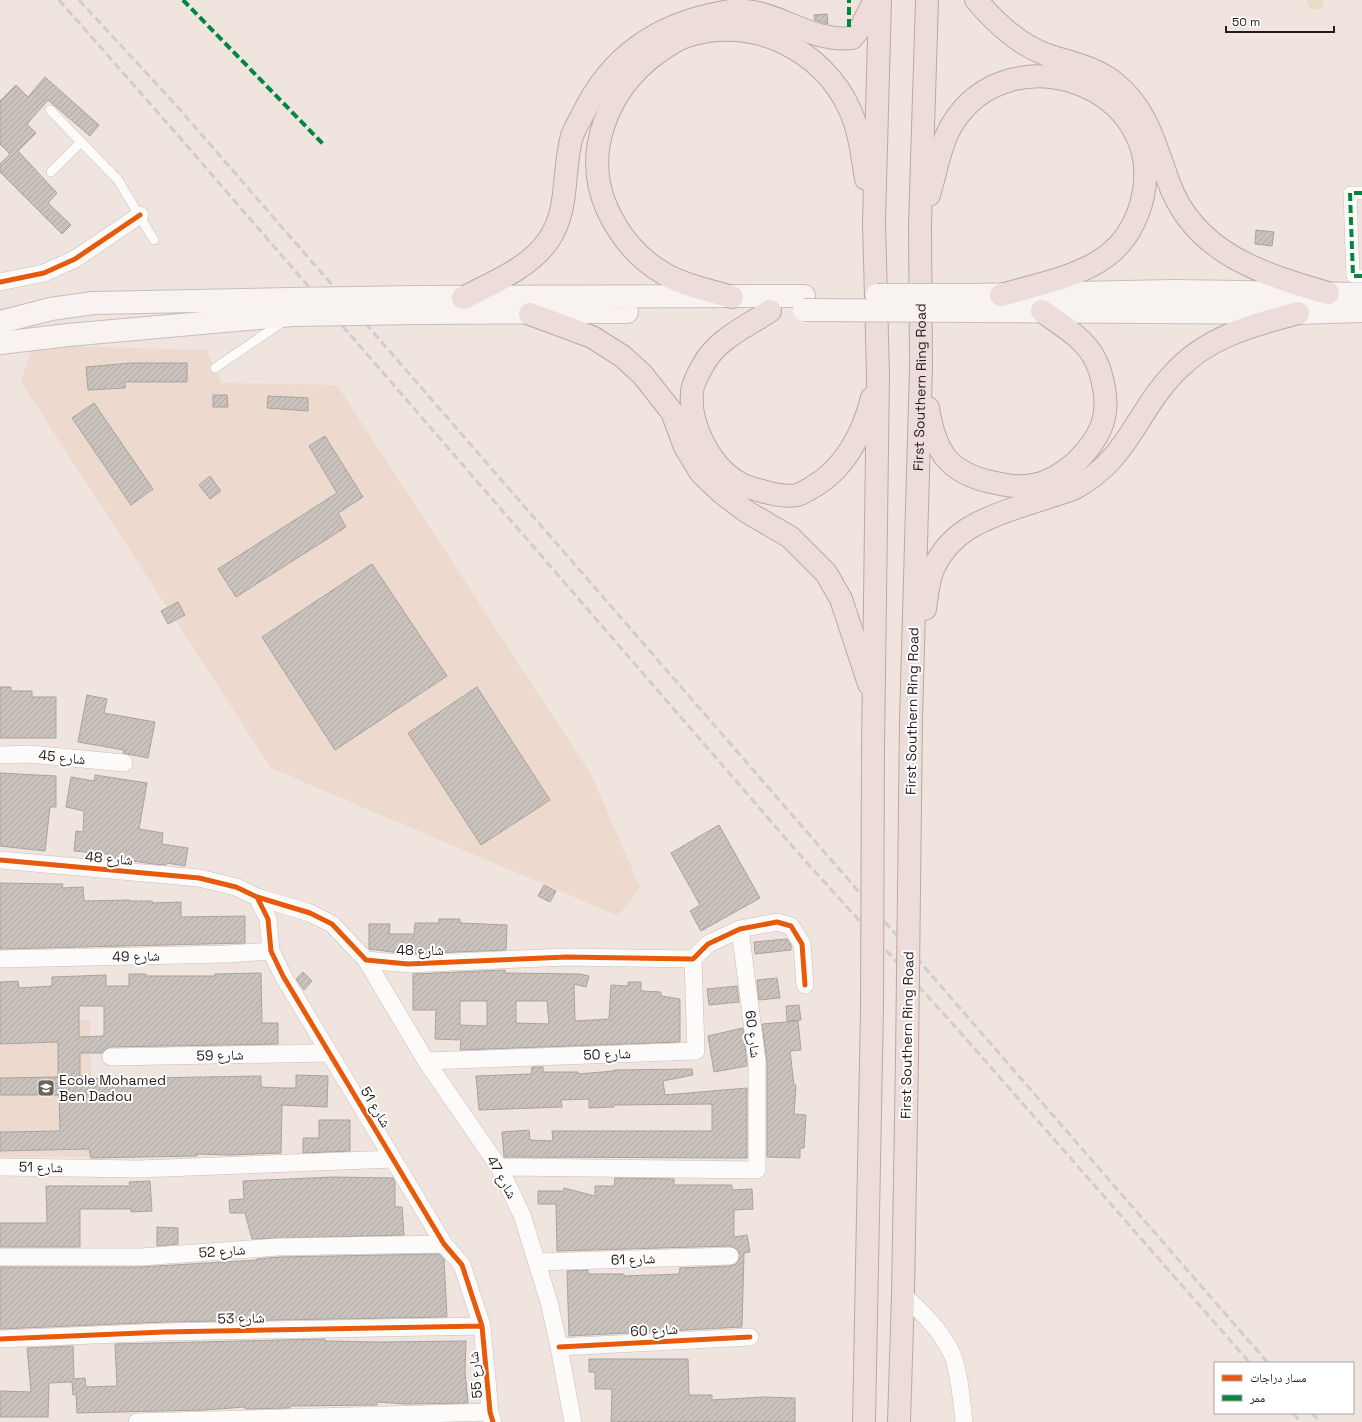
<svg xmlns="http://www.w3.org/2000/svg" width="1362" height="1422" viewBox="0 0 1362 1422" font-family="'Space Grotesk','Noto Naskh Arabic',sans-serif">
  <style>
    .built { fill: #eed9cf }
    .grass { fill: #e9dcc6 }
    .building { fill: url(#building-hatch); stroke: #aaa39e; fill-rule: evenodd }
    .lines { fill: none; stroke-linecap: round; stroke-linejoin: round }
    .service-casing { stroke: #c8bfbb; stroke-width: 10 }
    .pedestrian-casing { stroke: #c8bfbb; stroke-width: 14 }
    .minor-casing { stroke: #c8bfbb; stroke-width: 18 }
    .secondary-casing { stroke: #c8bfbb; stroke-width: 24 }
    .motorway-casing { stroke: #bba8a3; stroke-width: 24 }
    .service { stroke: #fdfbfa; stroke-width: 9 }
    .pedestrian { stroke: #fdfbfa; stroke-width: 13 }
    .minor { stroke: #fdfbfa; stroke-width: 17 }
    .secondary { stroke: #f8f2f1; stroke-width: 22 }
    .motorway { stroke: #ecdcda; stroke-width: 22 }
    .rail { stroke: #d0cdcb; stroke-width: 3; stroke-dasharray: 8 4; stroke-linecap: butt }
    .secondary-bridge-casing { stroke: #c8bfbb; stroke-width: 24; stroke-linecap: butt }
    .motorway-bridge-casing { stroke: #bba8a3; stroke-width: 24; stroke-linecap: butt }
    .secondary-bridge { stroke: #f8f2f1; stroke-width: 22 }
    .motorway-bridge { stroke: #ecdcda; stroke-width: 22 }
    .quiet { stroke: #00873e; stroke-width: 4; stroke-dasharray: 8 4; stroke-linecap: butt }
    .cycleway-casing { stroke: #fff; stroke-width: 8 }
    .cycleway { stroke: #e8590c; stroke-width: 5 }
    .labels { text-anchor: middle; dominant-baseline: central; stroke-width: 4; stroke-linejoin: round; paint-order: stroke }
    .street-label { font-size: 14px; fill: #231c18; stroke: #fff }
    .poi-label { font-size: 14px; fill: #231c18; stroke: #fff; text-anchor: start }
  </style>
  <defs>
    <pattern id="building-hatch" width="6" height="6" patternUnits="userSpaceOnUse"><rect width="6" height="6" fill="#cac2bc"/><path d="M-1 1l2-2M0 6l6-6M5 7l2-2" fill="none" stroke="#ada6a1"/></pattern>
  </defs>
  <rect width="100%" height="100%" fill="#efe4de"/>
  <path class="built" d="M61,346L207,350L221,383L337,385L592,776L640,887L618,916L271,768L21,382L32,348Z
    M0,1017L90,1020L93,1157H0Z"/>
  <path class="grass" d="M1324,0L1322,7L1316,10L1310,8L1306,1Z"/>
  <path class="building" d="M827,14L828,24L815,20L814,15Z
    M45,77L99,125L90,136L48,100L27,124L36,133L18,151L57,193L48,203L71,225L62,234L0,172V164L10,154L0,144V101L16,85L28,97Z
    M1256,230L1274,232L1272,246L1255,244Z
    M130,363H187V382H125V388L88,390L86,367Z
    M213,395H227L228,407H213Z
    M268,396L308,398V411L267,408Z
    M94,403L153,489L131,505L72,418Z
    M325,436L363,497L338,513L346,527L236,597L218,569L337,493L309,446Z
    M210,476L221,491L210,499L199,485Z
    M372,564L447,676L335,750L262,637Z
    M178,602L185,615L168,624L161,611Z
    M0,687H11V691H32V697H56V738H0Z
    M477,687L550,800L481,845L408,733Z
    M87,695L107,699L104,713L155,722L148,758L123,753L124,750L78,742Z
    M0,773L56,776V807H50L45,851L0,846Z
    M95,775L147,783L139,829L163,833L162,844L188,848L185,866L167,863L166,865L153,864L108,857V854L74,851L76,831L83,832L84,811L66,807L71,777L94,781Z
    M719,825L760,898L701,931L690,911L700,905L671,853Z
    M0,883L63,884L62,888L83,887L84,901L130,900V901H152L153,903L181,902V917L245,916V943L0,949Z
    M544,885L556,891L550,902L538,896Z
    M439,919H460V923L507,925L506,950L408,954L369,949V924H390L389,934H414L415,923H439Z
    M787,939L791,945V950L755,954L754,942Z
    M505,970V973L580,974L589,976L586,987L574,984L575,1021L609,1019L611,985L628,986V982H641V991L661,992V996L680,999V1042L460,1050L461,1040L435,1039L436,1010H413V974ZM460,1001H487V1026L460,1025ZM516,1001H547L549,1024L516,1023Z
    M303,972L312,981L304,990L296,979Z
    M261,973L262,1023H278V1044L110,1047L106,1049L102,1053H80V1076L133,1084V1080H148V1078L261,1076V1087L284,1088H296V1075L328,1076L327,1107L282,1105L281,1153L230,1155L197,1154V1156L91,1158L89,1149L0,1151V1132L60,1131L59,1095H0V1078L58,1077V1042L0,1044V982L18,981L19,988L52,986V977L106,975V986H129V974H146V976H215V974ZM79,1006H104V1036L79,1037Z
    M777,978L780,998L759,1000L757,980Z
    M737,986L739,1002L709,1005L707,989Z
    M799,1005L801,1020L787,1021L786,1006Z
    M798,1021L801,1050L790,1051L794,1085H796L794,1114L806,1115L804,1148H800V1158L767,1157V1062L762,1024Z
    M743,1028L747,1066L714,1072L708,1036Z
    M532,1067H543V1072H578V1074L614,1071V1070L692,1069L693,1075L663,1081L665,1095L747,1088V1158L504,1157L502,1132L529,1130L530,1140L553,1141L552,1131H712V1104L614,1105V1107L589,1108V1099L561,1100L562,1107L479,1110L476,1076L531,1074Z
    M319,1120H350V1151L303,1153V1138H319Z
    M334,1177L393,1178L395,1182V1207H402L404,1235L252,1239L245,1213H230L229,1200L244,1199L243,1181Z
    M615,1178L674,1179V1185H732V1190L752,1189L753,1209L734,1210V1237L747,1235L750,1252L744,1253L742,1327L569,1336L567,1271L588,1270V1274H624V1276L679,1274L680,1268L730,1266L736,1264L739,1260L738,1250L730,1246L557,1251L556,1204H538V1191H563L564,1188L595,1196V1186H614Z
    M150,1181L152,1211L131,1212V1209H80V1247H0V1223H47L46,1186H130L129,1182Z
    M157,1227L178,1228V1244L157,1246Z
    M439,1254L444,1259L447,1317L164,1322L0,1329V1267H141L257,1260V1259L278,1257Z
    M325,1339V1341L380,1342L466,1341L465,1372L468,1403L406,1404L377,1402V1405L290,1406V1408L245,1409V1407L204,1410L77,1413L76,1394L73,1395L72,1382L49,1383L48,1417H0V1391L31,1392L27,1348L73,1346L74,1379L85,1378L86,1387L117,1386L115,1344Z
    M589,1359H688L689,1395H712V1400L763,1397L795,1398V1422H611L612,1389H595V1372H589Z"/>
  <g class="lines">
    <g class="service-casing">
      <path id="service" d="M50,110L118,180L154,240
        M51,172L81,142
        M215,368L284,321"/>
    </g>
    <g class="pedestrian-casing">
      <path id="pedestrian" d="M1362,193H1350L1353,276H1362"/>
    </g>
    <g class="minor-casing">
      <path id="minor" d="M0,282L44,273L75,259L140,215
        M0,755L30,754L124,763
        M0,860L199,878L236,887L257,897L310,913L332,924L366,960L408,964L567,957L693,959L708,944L740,929L777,922L791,926L802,944L805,985
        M257,897L268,919L271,951L283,976L444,1244L462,1265L482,1326L490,1412L493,1422
        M0,959L227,954L271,951
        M366,960L426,1061L499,1167L522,1215L549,1302L559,1347L573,1422
        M111,1057L329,1053
        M426,1061L696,1051L693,959
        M0,1167L139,1169L393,1159
        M499,1167L757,1170V1062L740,929
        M0,1257H141L278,1247L444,1244
        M537,1262L730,1256
        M903,1295C921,1311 940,1329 951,1352C959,1367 962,1404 964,1422
        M0,1339L164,1332L482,1326
        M559,1347L750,1337
        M137,1422L490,1412"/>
    </g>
    <g class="secondary-casing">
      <path id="secondary" d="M973,295L1174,291L1362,294
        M417,297L804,296
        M976,311L1298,313L1362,311
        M419,313L627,312
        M0,322L51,309L93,303L290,299
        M0,343L68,335L293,315"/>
    </g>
    <g class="motorway-casing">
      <g id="motorway">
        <path d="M976,0C996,23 1018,44 1047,55C1071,63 1096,67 1116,84C1148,111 1155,145 1169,183C1195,254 1263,274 1328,293"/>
        <path d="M929,195C936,172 940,144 953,123C1011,31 1166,86 1143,196C1138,219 1126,241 1108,255C1080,277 1035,285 1001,295"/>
        <path d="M732,297C709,290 683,285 663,273C639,259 620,236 608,211C581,153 608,89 657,53C666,47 677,39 687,36C752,15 823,49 850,110C860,132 862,156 866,179"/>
        <path d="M463,298C493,282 528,269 548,241C570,210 562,171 572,136C575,128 579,121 583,114C611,55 660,23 724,12C773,3 804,43 852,38L861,27L875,0"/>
        <path d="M770,311C746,327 717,339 703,365C699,372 692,385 692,393C689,424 710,465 736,481C743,486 754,489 762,491C774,495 785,497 797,495C802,494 807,490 811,488C844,470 863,434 872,398"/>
        <path d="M530,314L592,337L622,356L642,374L672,412L685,447L701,473L722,493L747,512L790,537L826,573L841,599L869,684"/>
        <path d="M928,408C935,451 947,472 991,482C1005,485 1018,488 1033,485C1051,482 1064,473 1077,461C1098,440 1110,419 1104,388C1102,376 1099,365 1092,354C1081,336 1059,324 1042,311"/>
        <path d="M925,609C927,595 928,580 934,567C951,531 983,519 1018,507C1037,501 1055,495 1073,489C1129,460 1136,411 1176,371C1209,336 1254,325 1298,313"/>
        <path id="s1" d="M911,719L921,368L920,225L927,0"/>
        <path d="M873,748L878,375L874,222L880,0"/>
        <path d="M864,1422L872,1009"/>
        <path d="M899,1422L903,1295L907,1059"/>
      </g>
    </g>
    <use href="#service" class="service"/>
    <use href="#pedestrian" class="pedestrian"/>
    <use href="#minor" class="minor"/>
    <use href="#secondary" class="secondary"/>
    <use href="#motorway" class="motorway"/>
    <path class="rail" d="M59,0L175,132L800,855L960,1032L1250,1363
      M79,0L175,104L1268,1363
      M1293,1413L1301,1422
      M1312,1413L1320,1422"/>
    <g class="secondary-bridge-casing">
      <path id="secondary-bridge" d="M877,295H973
        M290,299L417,297
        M804,310L976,311
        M293,315L419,313"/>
    </g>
    <g class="motorway-bridge-casing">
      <path id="motorway-bridge" d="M872,1009L873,748
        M907,1059L911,719"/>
    </g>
    <use href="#secondary-bridge" class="secondary-bridge"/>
    <use href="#motorway-bridge" class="motorway-bridge"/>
    <path class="quiet" d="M183,0L324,145
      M849,27V0
      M1362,193H1350L1353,276H1362"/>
    <g class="cycleway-casing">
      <path id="cycleway" d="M0,282L44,273L75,259L140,215
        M0,860L199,878L236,887L257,897L310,913L332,924L366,960L408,964L567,957L693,959L708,944L740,929L777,922L791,926L802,944L805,985
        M257,897L268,919L271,951L283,976L444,1244L462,1265L482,1326L490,1412L493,1422
        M0,1339L164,1332L482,1326
        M559,1347L750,1337"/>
    </g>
    <use href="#cycleway" class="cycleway"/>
  </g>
  <defs>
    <g id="school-square" transform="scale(0.9)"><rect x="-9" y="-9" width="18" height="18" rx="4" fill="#6a625d" stroke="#fff"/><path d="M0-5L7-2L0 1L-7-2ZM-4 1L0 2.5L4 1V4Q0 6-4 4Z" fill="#fff"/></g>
  </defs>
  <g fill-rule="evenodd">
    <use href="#school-square" x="46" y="1088"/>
  </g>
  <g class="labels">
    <g class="street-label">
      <text stroke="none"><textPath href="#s1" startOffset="332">First Southern Ring Road</textPath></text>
      <text transform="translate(912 711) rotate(-89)">First Southern Ring Road</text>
      <text transform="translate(62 757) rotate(6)">شارع 45</text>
      <text transform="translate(109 858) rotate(5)">شارع 48</text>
      <text x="420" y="950">شارع 48</text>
      <text transform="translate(136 956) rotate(-1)">شارع 49</text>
      <text transform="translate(753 1034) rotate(83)">شارع 60</text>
      <text transform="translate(907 1035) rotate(-89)">First Southern Ring Road</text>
      <text transform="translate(607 1054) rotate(-2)">شارع 50</text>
      <text transform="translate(220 1055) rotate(-1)">شارع 59</text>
      <text transform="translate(376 1107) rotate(59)">شارع 51</text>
      <text transform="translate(41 1167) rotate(1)">شارع 51</text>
      <text transform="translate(502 1177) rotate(61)">شارع 47</text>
      <text transform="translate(222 1251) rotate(-4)">شارع 52</text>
      <text transform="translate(633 1259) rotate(-2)">شارع 61</text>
      <text transform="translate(241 1318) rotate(-1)">شارع 53</text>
      <text transform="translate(654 1330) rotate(-3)">شارع 60</text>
      <text transform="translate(475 1375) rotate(-95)">شارع 55</text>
    </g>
    <g class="poi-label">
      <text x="59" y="1080">Ecole Mohamed<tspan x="59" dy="16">Ben Dadou</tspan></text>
    </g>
  </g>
  <rect x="1214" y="1362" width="140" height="52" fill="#ffffff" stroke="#a7a4a3"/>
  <rect x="1222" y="1375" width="20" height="6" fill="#e8590c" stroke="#a7a4a3"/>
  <text x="1250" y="1382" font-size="12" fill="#231c18">مسار دراجات</text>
  <rect x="1222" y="1395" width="20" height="6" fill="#00873e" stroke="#a7a4a3"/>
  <text x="1250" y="1402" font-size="12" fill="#231c18">ممر</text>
  <path d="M1226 26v6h108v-6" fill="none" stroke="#231c18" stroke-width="2"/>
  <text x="1232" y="26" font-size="12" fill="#231c18" stroke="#ffffff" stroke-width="3" paint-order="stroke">50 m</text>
</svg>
